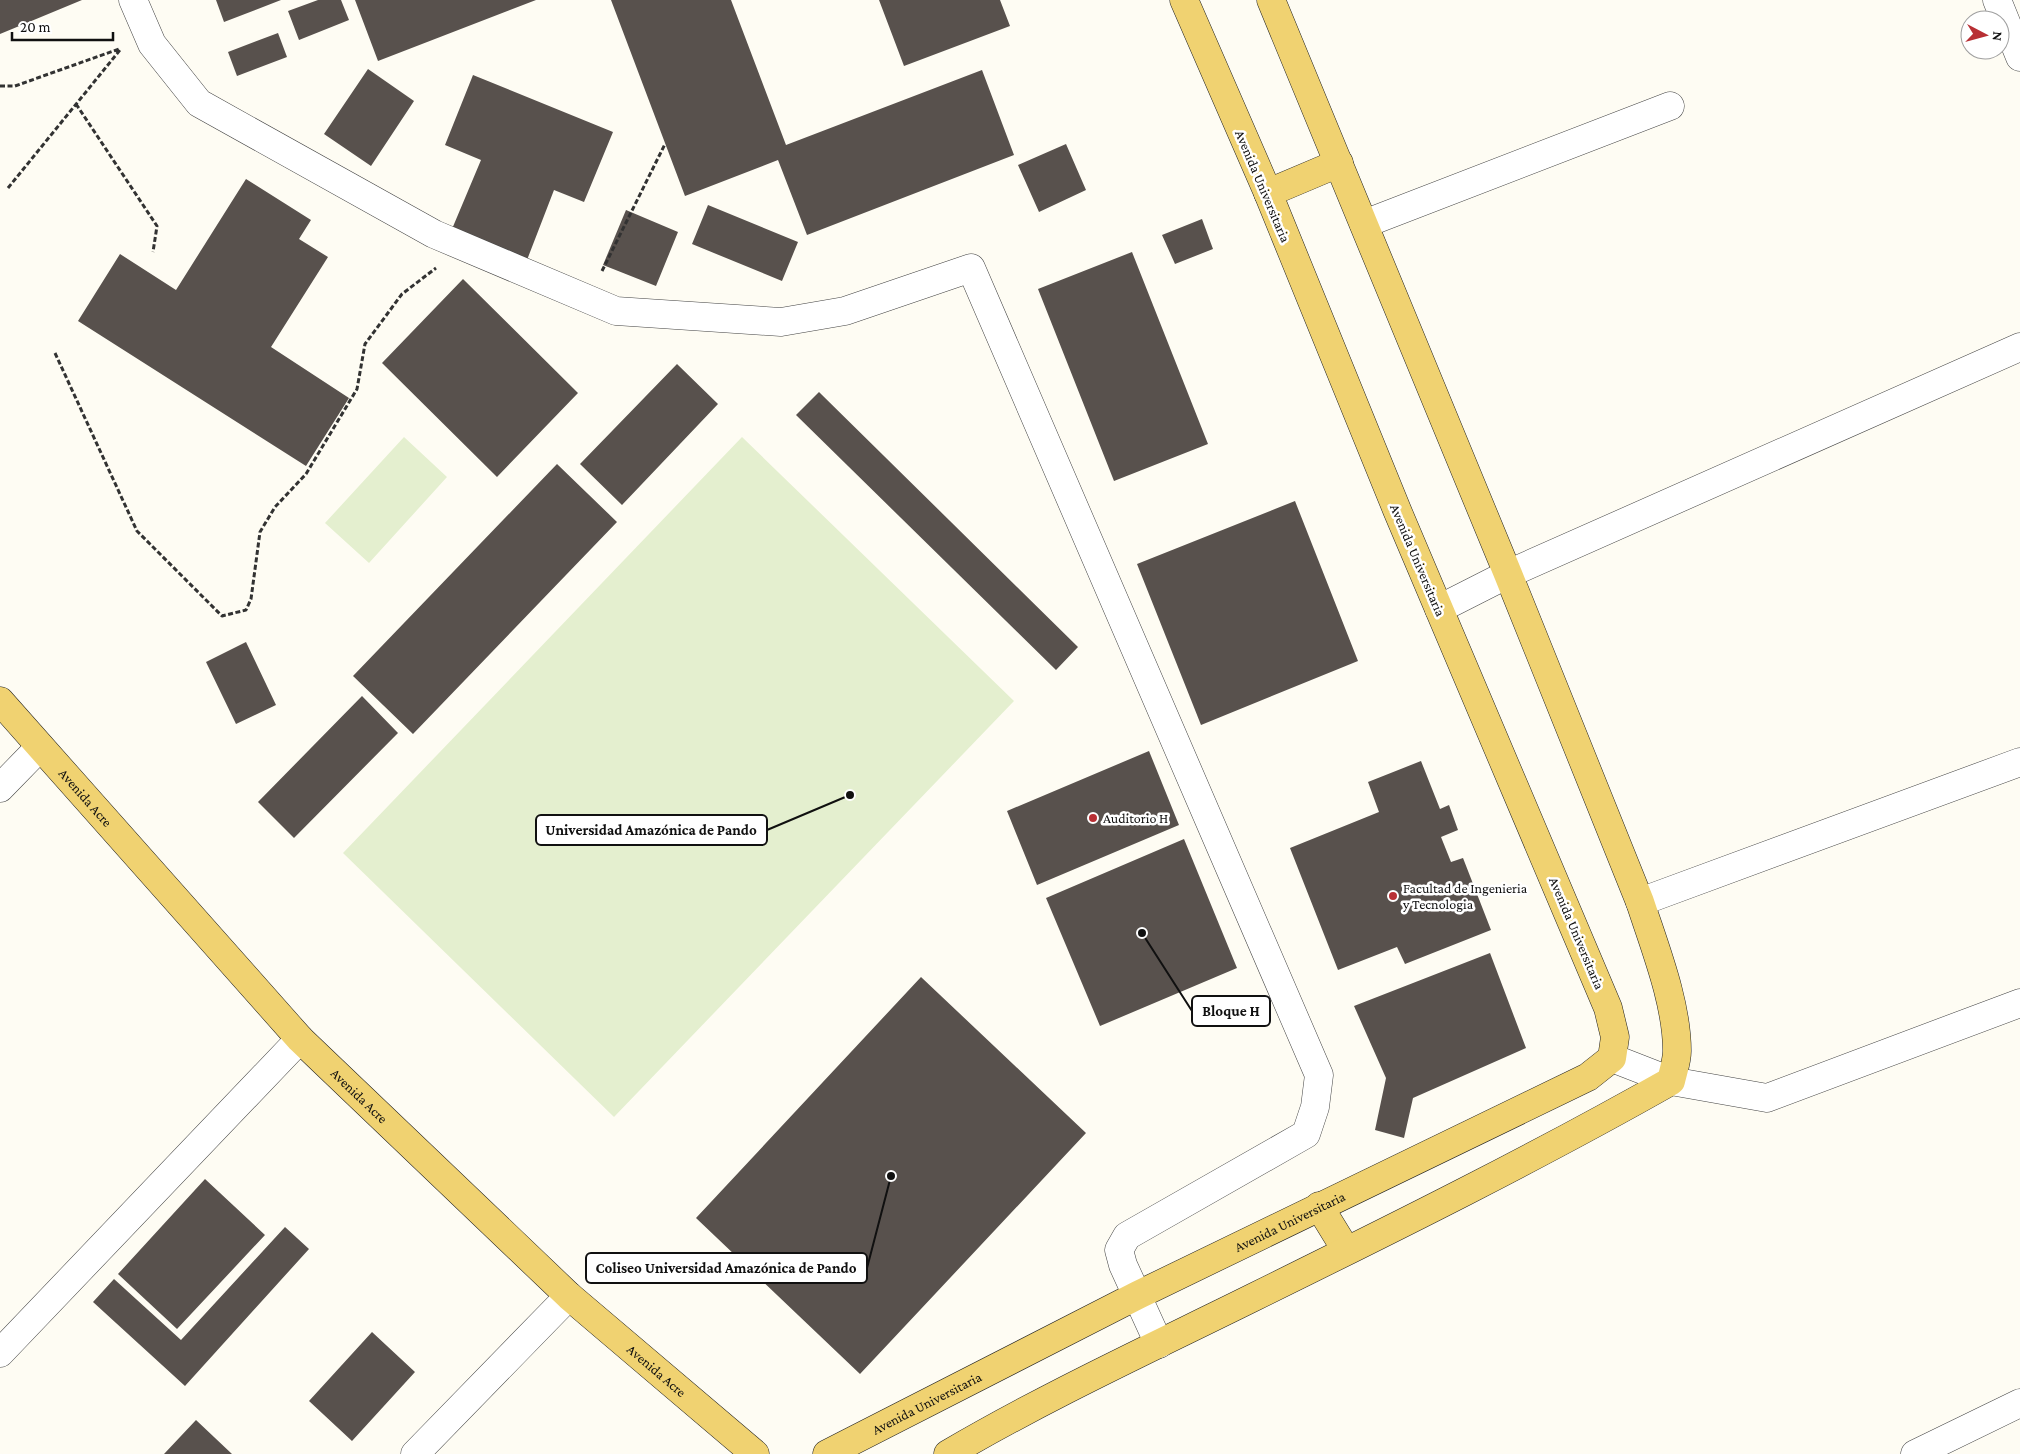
<svg xmlns="http://www.w3.org/2000/svg" width="2020" height="1454" viewBox="0 0 2020 1454" font-family="'Crimson Pro',serif">
  <style>
    .pitch { fill: #e4efcf }
    .building { fill: #58514d }
    .lines { fill: none; stroke-linecap: round; stroke-linejoin: round }
    .minor-casing { stroke: #434343; stroke-width: 29 }
    .major-casing { stroke: #212121; stroke-width: 29 }
    .path { stroke: #323232; stroke-width: 3; stroke-dasharray: 5 2.5; stroke-linecap: butt }
    .minor { stroke: #fff; stroke-width: 28 }
    .major { stroke: #f0d271; stroke-width: 28 }
    .poi-dot { fill: #b82f34; stroke: #fff; stroke-width: 2 }
    .labels { text-anchor: middle; dominant-baseline: central; stroke-width: 5; stroke-linejoin: round; paint-order: stroke }
    .street-label { font-size: 14px; fill: #101010; stroke: #fff }
    .poi-label { font-size: 14px; fill: #101010; stroke: #fff; text-anchor: start }
    .leader { fill: none; stroke: #101010; stroke-width: 2 }
    .callout-dot { fill: #101010; stroke: #fff; stroke-width: 2 }
    .callout { fill: #fff; stroke: #101010; stroke-width: 2 }
    .callout-label { font-size: 15px; text-anchor: middle; font-weight: bold; fill: #101010 }
  </style>
  <rect width="100%" height="100%" fill="#fefcf3"/>
  <path class="pitch" d="M404,437L447,477L369,563L325,523Z
    M742,437L1014,701L614,1117L343,853Z"/>
  <path class="building" d="M0,0H82L0,34Z
    M216,0H281L224,22Z
    M318,0H341L349,20L299,40L288,11Z
    M355,0H536L378,61Z
    M611,0H731L786,145L982,70L1014,155L807,235L778,160L685,196Z
    M879,0H1000L1010,26L904,66Z
    M278,33L287,57L237,76L228,52Z
    M368,69L414,101L371,166L324,134Z
    M473,75L613,132L584,202L554,190L527,260L452,229L481,160L445,145Z
    M1066,144L1086,190L1039,212L1018,165Z
    M246,179L311,220L299,239L328,257L271,347L349,398L306,466L78,321L120,254L176,290Z
    M708,205L798,242L782,281L692,244Z
    M626,210L678,232L656,286L603,265Z
    M1202,219L1213,249L1175,264L1162,235Z
    M1132,252L1208,444L1114,481L1038,289Z
    M463,279L578,393L497,477L382,363Z
    M677,364L718,404L622,505L580,464Z
    M819,392L1078,647L1056,670L796,415Z
    M557,464L617,522L413,734L353,676Z
    M1295,501L1358,661L1201,725L1137,564Z
    M246,642L276,705L236,724L206,662Z
    M362,696L398,733L294,838L258,802Z
    M1149,751L1179,825L1037,885L1007,811Z
    M1421,761L1440,809L1449,805L1458,830L1441,837L1451,862L1463,858L1491,930L1405,964L1397,947L1338,970L1290,848L1379,812L1368,782Z
    M1184,839L1237,968L1100,1026L1046,898Z
    M1490,953L1526,1048L1413,1098L1404,1138L1375,1130L1386,1078L1354,1006Z
    M921,977L1086,1133L860,1374L696,1218Z
    M205,1179L265,1235L177,1329L118,1274Z
    M285,1227L309,1249L185,1386L93,1302L114,1279L181,1340Z
    M372,1332L415,1372L352,1441L309,1401Z
    M196,1420L232,1454H164Z"/>
  <g class="lines">
    <g class="minor-casing">
      <path id="minor" d="M133,0L152,44L199,103L434,234L616,311L781,322L845,311L971,268L1319,1075L1315,1107L1306,1134L1127,1236L1119,1250L1123,1265L1159,1344
        M1997,0L2020,57
        M1364,224L1670,106
        M1439,609L1508,574L2020,347
        M0,788L40,747
        M1640,902L2020,762
        M1612,1058L1671,1081L1767,1098L2020,1003
        M0,1353L300,1039
        M415,1454L569,1296
        M1915,1454L2020,1403"/>
    </g>
    <g class="major-casing">
      <g id="major">
        <path d="M1268,193L1339,163"/>
        <path id="s1" d="M0,701L300,1039L569,1296L755,1454"/>
        <path d="M1319,1206L1346,1250"/>
        <path id="s2" d="M827,1454L1138,1295L1588,1077L1612,1058L1615,1037L1608,1008L1397,510L1268,193L1184,0"/>
        <path d="M948,1454C1047,1396 1151,1348 1254,1297C1394,1228 1535,1158 1671,1081C1673,1072 1677,1061 1677,1051C1677,1003 1655,948 1640,902L1508,574L1271,0"/>
      </g>
    </g>
    <path class="path" d="M0,86H15L119,49
      M76,104L157,226L153,252
      M8,188L120,50
      M602,271L665,144
      M55,353L137,531L222,616L246,610L251,599L260,532L275,507L306,474L357,389L365,344L402,294L436,268"/>
    <use href="#minor" class="minor"/>
    <use href="#major" class="major"/>
  </g>
  <g class="poi-dot">
    <circle cx="1093" cy="818" r="5"/>
    <circle cx="1393" cy="896" r="5"/>
  </g>
  <g class="labels">
    <g class="street-label">
      <text transform="translate(1263 186) rotate(67)">Avenida Universitaria</text>
      <text transform="translate(1418 560) rotate(67)">Avenida Universitaria</text>
      <text stroke="none"><textPath href="#s1" startOffset="129">Avenida Acre</textPath></text>
      <text transform="translate(1577 933) rotate(67)">Avenida Universitaria</text>
      <text stroke="none"><textPath href="#s1" startOffset="534">Avenida Acre</textPath></text>
      <text stroke="none"><textPath href="#s2" startOffset="518">Avenida Universitaria</textPath></text>
      <text stroke="none"><textPath href="#s1" startOffset="939">Avenida Acre</textPath></text>
      <text stroke="none"><textPath href="#s2" startOffset="112">Avenida Universitaria</textPath></text>
    </g>
    <g class="poi-label">
      <text x="1103" y="818">Auditorio H</text>
      <text x="1403" y="888">Facultad de Ingenieria<tspan x="1403" dy="16">y Tecnologia</tspan></text>
    </g>
  </g>
  <path class="leader" d="M850 795L767 830M1142 933L1192 1011M891 1176L867 1268"/>
  <g class="callout-dot">
    <circle cx="850" cy="795" r="5"/>
    <circle cx="1142" cy="933" r="5"/>
    <circle cx="891" cy="1176" r="5"/>
  </g>
  <g class="callout">
    <rect x="536" y="815" width="231" height="30" rx="5"/>
    <rect x="1192" y="996" width="78" height="30" rx="5"/>
    <rect x="586" y="1253" width="281" height="30" rx="5"/>
  </g>
  <g class="callout-label">
    <text x="651" y="835">Universidad Amazónica de Pando</text>
    <text x="1231" y="1016">Bloque H</text>
    <text x="726" y="1273">Coliseo Universidad Amazónica de Pando</text>
  </g>
  <g transform="translate(1985 35) rotate(96)"><circle r="24" fill="#ffffff" stroke="#9f9f9f"/>
  <path d="M0-4L9 19L0 12L-9 19Z" fill="#b82f34"/>
  <text y="-8" font-size="14" font-weight="bold" text-anchor="middle" fill="#101010">N</text>
  </g>
  <path d="M12 32v8h101v-8" fill="none" stroke="#101010" stroke-width="2.5"/>
  <text x="20" y="32" font-size="15" fill="#101010" stroke="#ffffff" stroke-width="4" paint-order="stroke">20 m</text>
</svg>
